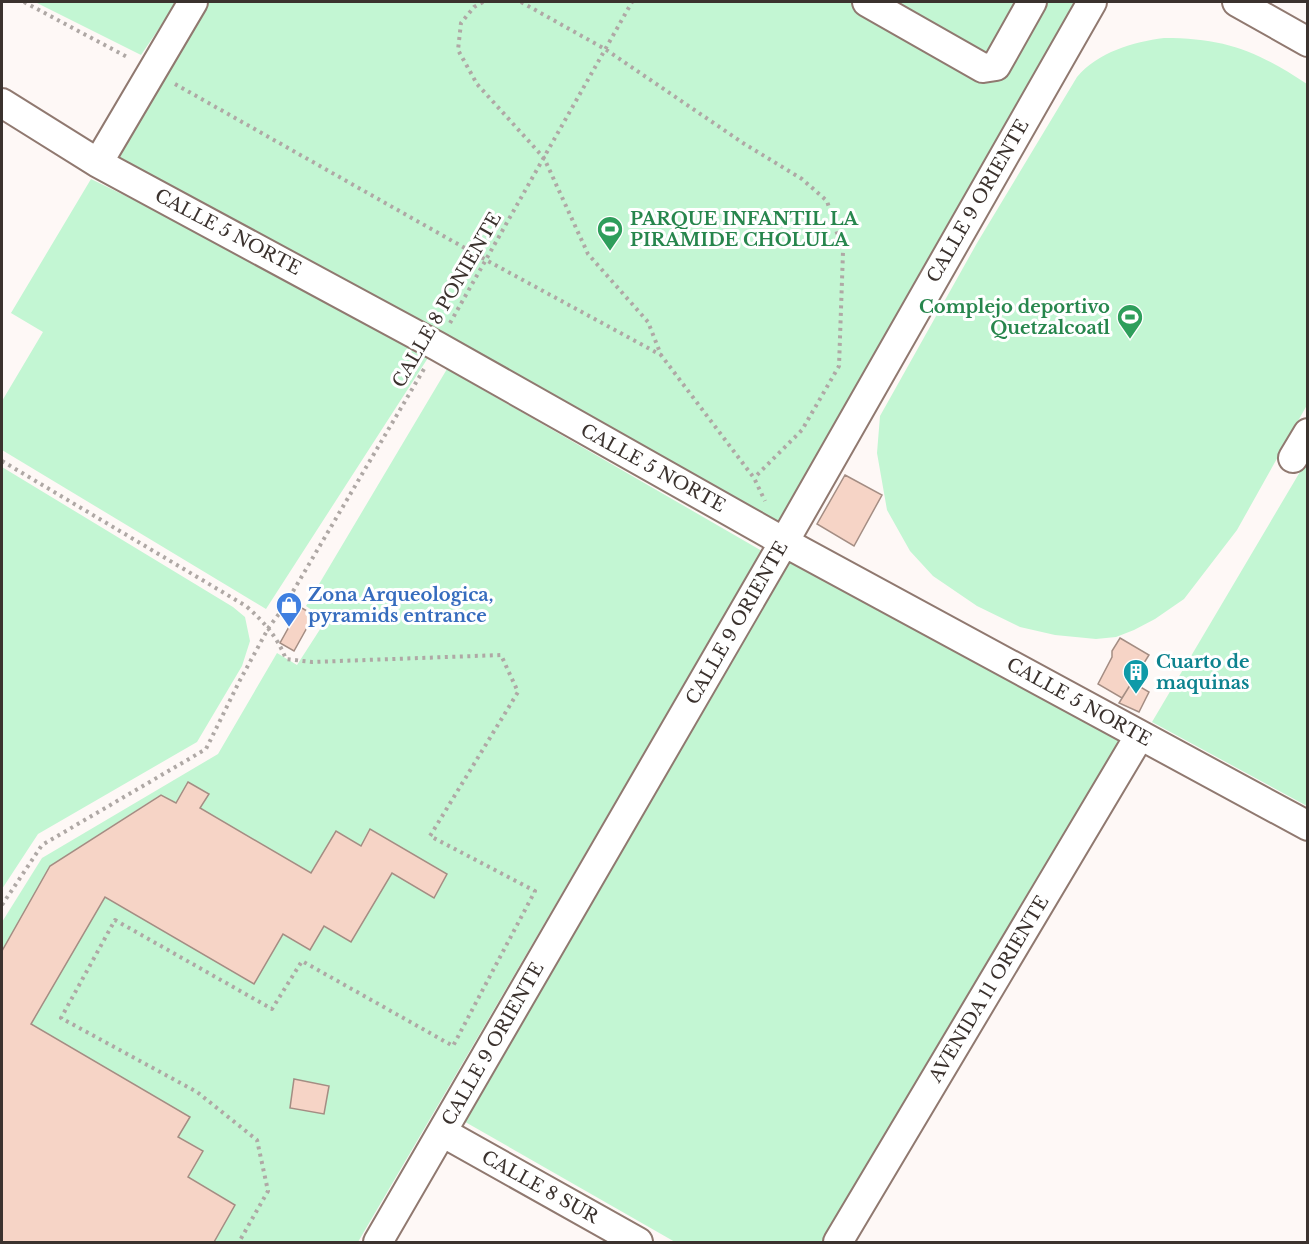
<svg xmlns="http://www.w3.org/2000/svg" width="1309" height="1244" viewBox="0 0 1309 1244" font-family="'Libre Baskerville',serif">
  <style>
    .green { fill: #c3f6d3 }
    .building { fill: #f6d4c6; stroke: #a48d83; stroke-width: 1.5 }
    .lines { fill: none; stroke-linecap: round; stroke-linejoin: round }
    .minor-casing { stroke: #907970; stroke-width: 32 }
    .path { stroke: #afa8a5; stroke-width: 4; stroke-dasharray: 3 4.5; stroke-linecap: butt }
    .minor { stroke: #fff; stroke-width: 28 }
    .labels { text-anchor: middle; dominant-baseline: central; stroke-width: 6; stroke-linejoin: round; paint-order: stroke }
    .street-label { font-size: 18px; fill: #3b322e; stroke: #fff }
    .leisure-label { font-size: 18px; font-weight: bold; fill: #27864d; stroke: #fff; text-anchor: start }
    .shop-label { font-size: 18px; font-weight: bold; fill: #366cbe; stroke: #fff; text-anchor: start }
    .culture-label { font-size: 18px; font-weight: bold; fill: #0d838f; stroke: #fff; text-anchor: start }
  </style>
  <rect width="100%" height="100%" fill="#fef8f6"/>
  <path class="green" d="M35,2H177L141,55Z
    M201,2H1088L783,537L106,158Z
    M1164,38C1225,38 1257,51 1307,84V405L1237,530L1184,599L1155,619L1134,630L1116,637L1096,639L1055,635L1020,627L977,606L933,576L910,551L887,510L877,453L880,416L977,243L1077,77C1098,52 1133,42 1164,38Z
    M91,179L435,347L266,609L2,450V401L43,332L11,313Z
    M447,369L762,551L358,1242H214L235,1205L188,1177L178,1137L189,1117L31,1024L105,897L254,984L283,934L324,926L351,942L392,873L433,897L447,874L371,830L361,846L311,873L200,808L208,794L188,782L176,803L160,795L50,866L2,951V922L42,858L218,754L277,653L297,665L326,620L306,606Z
    M1307,460V806L1152,722Z
    M2,467L233,607L245,617L250,641L242,666L197,742L38,834L2,889Z
    M785,555L1120,740L823,1242H675L460,1119Z"/>
  <path class="building" d="M845,475L882,495L854,546L817,524Z
    M300,607L314,615L294,651L280,643Z
    M1120,638L1149,655L1122,698L1098,684L1112,657V651Z
    M1132,682L1149,692L1139,712L1119,703Z
    M188,782L209,794L200,808L311,873L336,831L361,846L370,829L447,874L434,898L392,873L351,942L324,926L310,950L283,934L254,984L105,897L31,1024L190,1117L178,1137L203,1151L188,1177L235,1205L214,1242H2V951L50,866L161,795L176,803Z
    M294,1079L329,1086L324,1114L290,1108Z"/>
  <g class="lines">
    <g class="minor-casing">
      <path id="minor" d="M867,2L983,68L996,66L1032,2
        M1237,2L1308,42
        M2,103L98,163L437,346L784,542L1308,826
        M98,163L193,2
        M1293,458L1308,433
        M442,1132L638,1242
        M378,1242L784,542L1092,2
        M838,1242L1140,735"/>
    </g>
    <path class="path" d="M24,2L129,58
      M483,2L474,7L461,23L458,50L477,84L544,158L588,254L648,322L661,355L754,478L765,501
      M521,2L605,49L743,143L802,179L827,201L843,252L839,366L802,430L754,478
      M175,84L486,260L661,355
      M450,323L632,2
      M2,461L246,606C265,623 276,635 286,659L312,662L501,655L518,692L430,836L535,891L453,1046L302,961L272,1009L115,920L61,1018L197,1092L257,1140L268,1191L239,1242
      M2,905L42,845L206,749L239,682L269,627L282,610L424,369"/>
    <use href="#minor" class="minor"/>
  </g>
  <defs>
    <g id="stadium-pin" transform="scale(1.35)"><path d="M0 17L-7.5 6A9.5 9.5 0 1 1 7.5 6Z" fill="#2e9e5b" stroke="#fff"/><path d="M0-5a6.5 5 0 1 0 0 10a6.5 5 0 1 0 0-10ZM-3.5-1.8h7v3.6h-7Z" fill="#fff"/></g>
    <g id="shop-pin" transform="scale(1.35)"><path d="M0 17L-7.5 6A9.5 9.5 0 1 1 7.5 6Z" fill="#3f7fe0" stroke="#fff"/><path d="M-5-2.5h2.3a2.7 3.5 0 0 1 5.4 0H5L5.5 6h-11ZM-1.5-2.5h3a1.5 2.3 0 0 0-3 0Z" fill="#fff"/></g>
    <g id="building-pin" transform="scale(1.35)"><path d="M0 17L-7.5 6A9.5 9.5 0 1 1 7.5 6Z" fill="#0f9aa8" stroke="#fff"/><path d="M-4-6H4V6H1V3H-1V6H-4ZM-2.5-4.3h1.7v1.8h-1.7ZM.8-4.3h1.7v1.8H.8ZM-2.5-1h1.7V.8h-1.7ZM.8-1h1.7V.8H.8Z" fill="#fff"/></g>
  </defs>
  <g fill-rule="evenodd">
    <use href="#stadium-pin" x="610" y="229"/>
    <use href="#stadium-pin" x="1130" y="317"/>
    <use href="#shop-pin" x="289" y="605"/>
    <use href="#building-pin" x="1136" y="672"/>
  </g>
  <g class="labels">
    <g class="street-label">
      <text transform="translate(978 201) rotate(-60)">CALLE 9 ORIENTE</text>
      <text transform="translate(228 232) rotate(28)">CALLE 5 NORTE</text>
      <text transform="translate(447 300) rotate(-60)">CALLE 8 PONIENTE</text>
      <text transform="translate(653 468) rotate(29)">CALLE 5 NORTE</text>
      <text transform="translate(737 623) rotate(-60)">CALLE 9 ORIENTE</text>
      <text transform="translate(1079 702) rotate(29)">CALLE 5 NORTE</text>
      <text transform="translate(989 989) rotate(-59)">AVENIDA 11 ORIENTE</text>
      <text transform="translate(493 1044) rotate(-60)">CALLE 9 ORIENTE</text>
      <text transform="translate(540 1187) rotate(29)">CALLE 8 SUR</text>
    </g>
    <g class="leisure-label">
      <text x="630" y="219">PARQUE INFANTIL LA<tspan x="630" dy="21">PIRAMIDE CHOLULA</tspan></text>
      <text x="1110" y="307" text-anchor="end">Complejo deportivo<tspan x="1110" dy="21">Quetzalcoatl</tspan></text>
    </g>
    <g class="shop-label">
      <text x="308" y="595">Zona Arqueologica,<tspan x="308" dy="21">pyramids entrance</tspan></text>
    </g>
    <g class="culture-label">
      <text x="1156" y="662">Cuarto de<tspan x="1156" dy="21">maquinas</tspan></text>
    </g>
  </g>
  <rect width="1309" height="1244" fill="none" stroke="#3b322e" stroke-width="6"/>
</svg>
